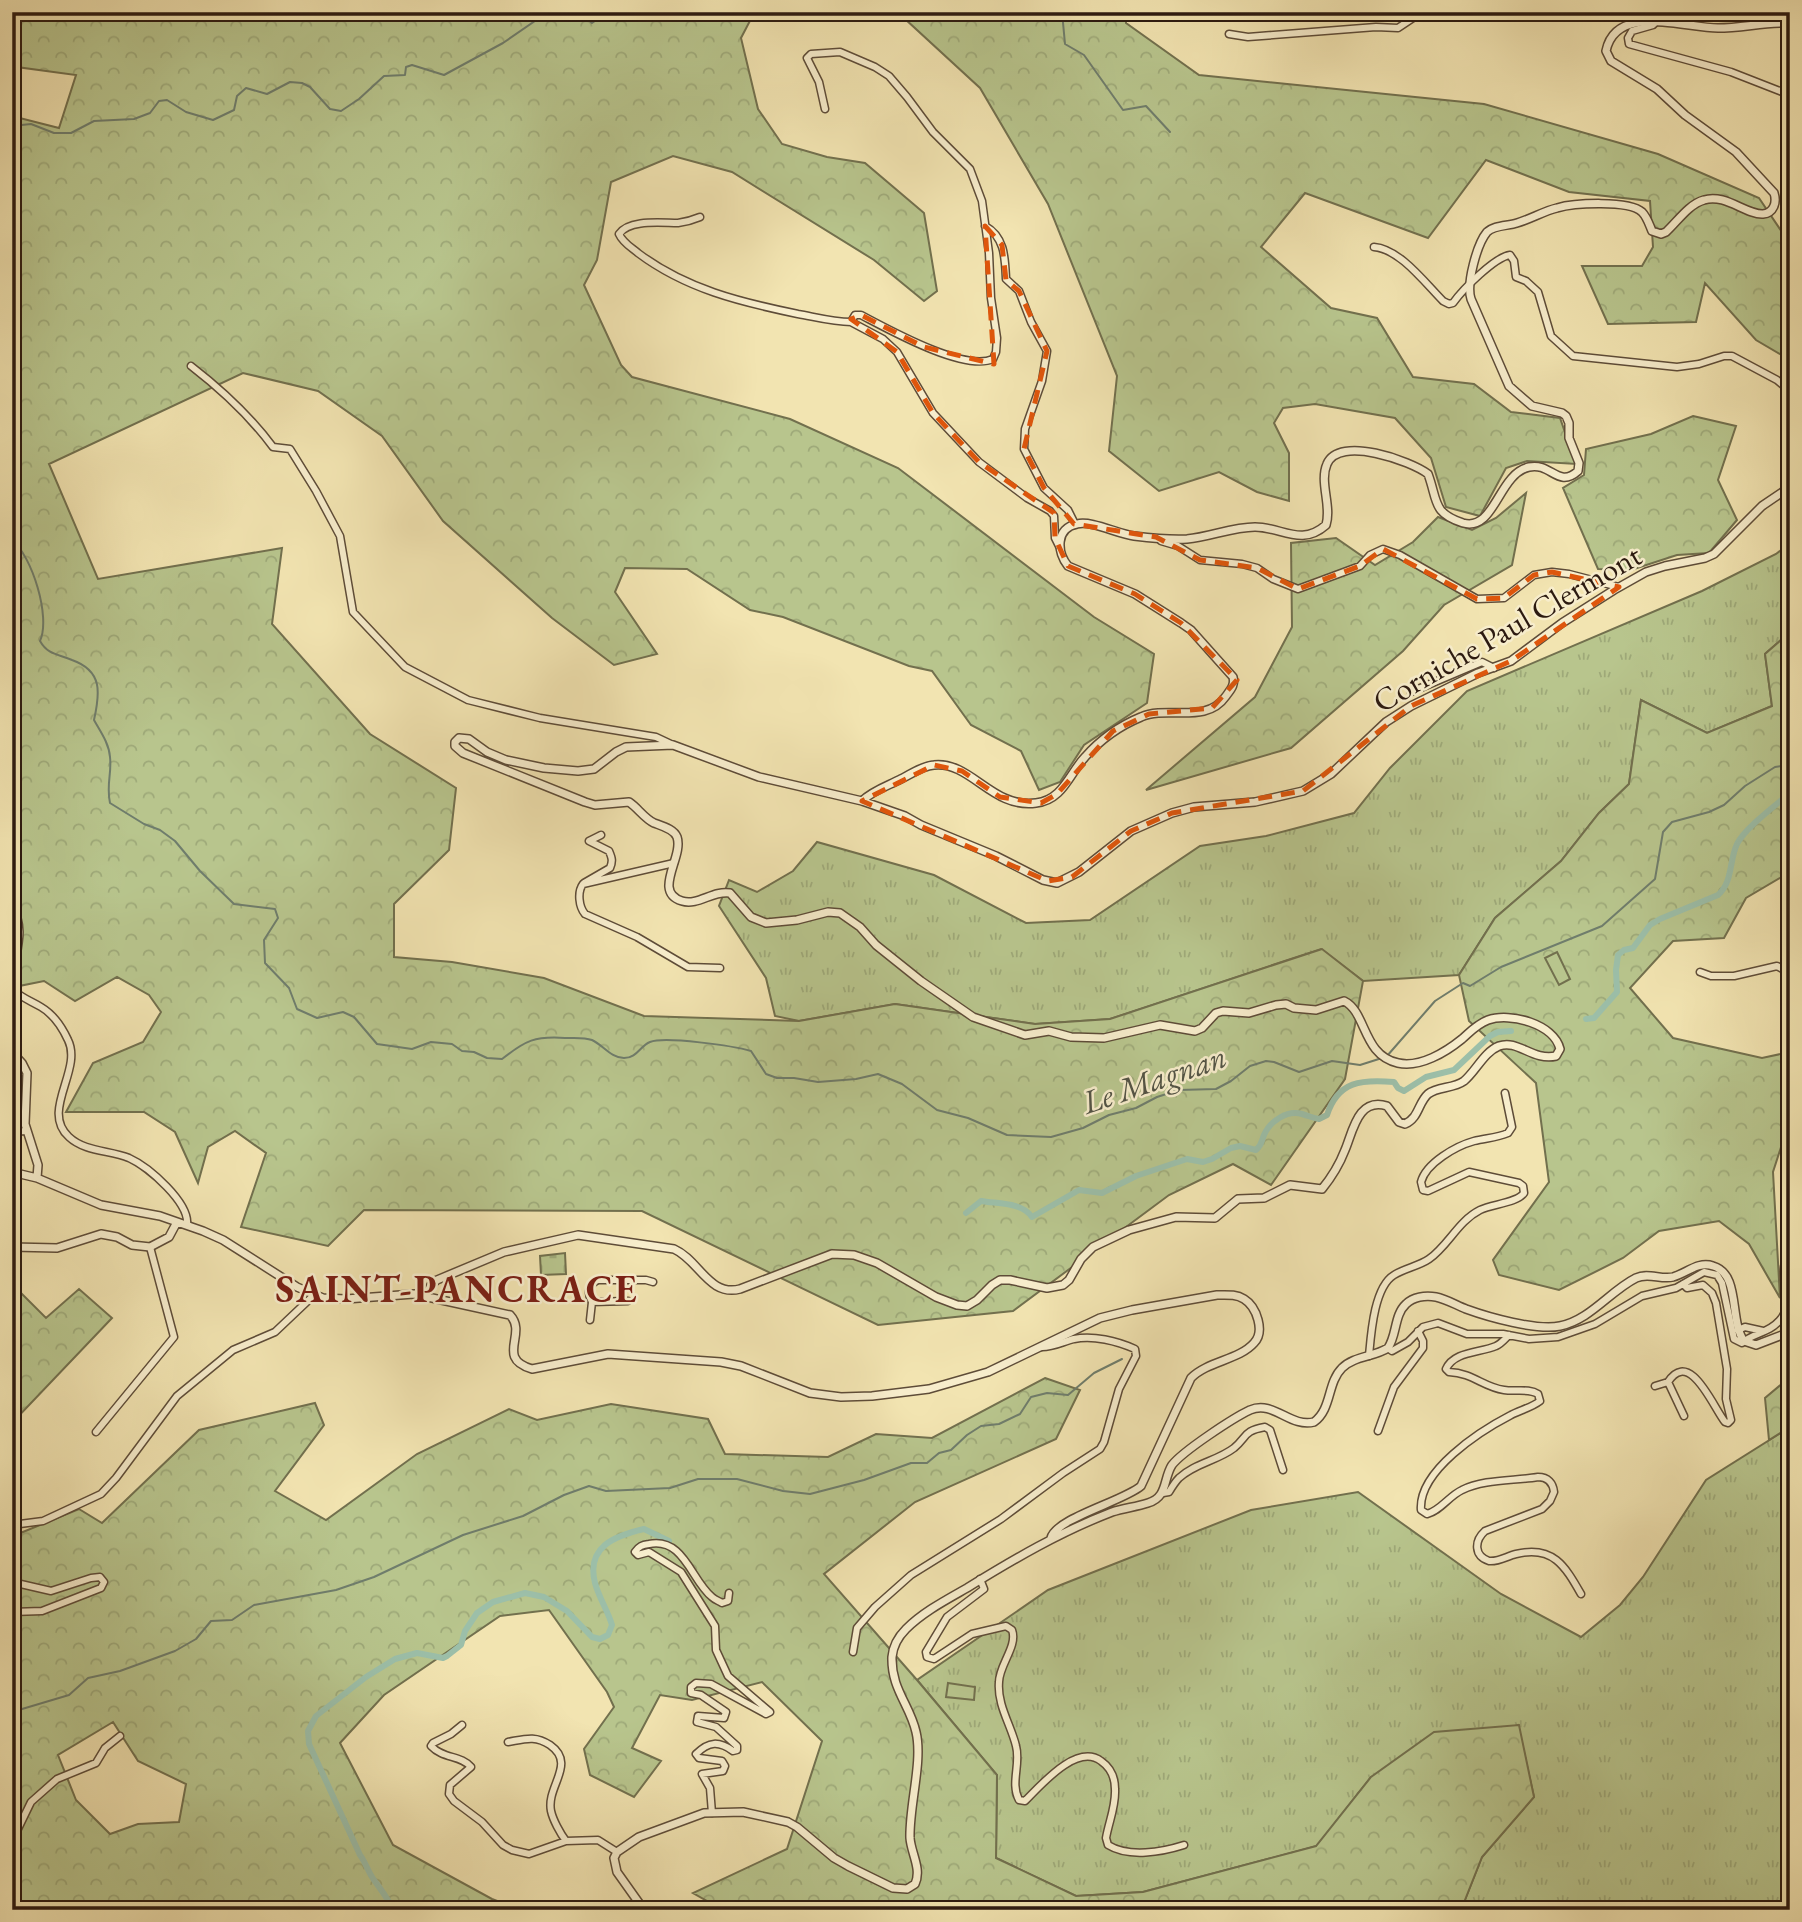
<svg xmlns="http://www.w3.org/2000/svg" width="1802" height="1922" viewBox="0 0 1802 1922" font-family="'EB Garamond',serif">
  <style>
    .grass { fill: url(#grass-tufts); stroke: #72704e; stroke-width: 2 }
    .forest { fill: url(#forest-crowns); stroke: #72704e; stroke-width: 2; fill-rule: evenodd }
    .cemetery { fill: url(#cemetery-stones); stroke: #72704e; stroke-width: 2 }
    .green { fill: #b8c58d; stroke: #72704e; stroke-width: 2 }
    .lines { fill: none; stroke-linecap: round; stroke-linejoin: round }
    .stream { stroke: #6f7d6c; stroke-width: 2 }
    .canal { stroke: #9cbfa9; stroke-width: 6 }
    .minor-casing { stroke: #5e4c38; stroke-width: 9 }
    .tertiary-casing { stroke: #5e4c38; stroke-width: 10 }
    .minor { stroke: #f7edcc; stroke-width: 6 }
    .tertiary { stroke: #f7edcc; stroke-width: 7 }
    .marked { fill: none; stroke: #df560c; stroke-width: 5; stroke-dasharray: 14 9; stroke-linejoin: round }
    .labels { text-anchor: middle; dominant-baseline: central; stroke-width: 5; stroke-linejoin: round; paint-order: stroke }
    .street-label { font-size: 32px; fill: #2c1a10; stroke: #f7edcc }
    .water-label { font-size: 33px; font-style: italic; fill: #535446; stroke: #f7edcc }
    .district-label { font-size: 38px; font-weight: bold; letter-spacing: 2px; fill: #7a1f14; stroke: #f7edcc }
  </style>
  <defs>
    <pattern id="grass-tufts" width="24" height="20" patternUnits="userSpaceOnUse" patternTransform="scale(1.75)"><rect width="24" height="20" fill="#b8c58d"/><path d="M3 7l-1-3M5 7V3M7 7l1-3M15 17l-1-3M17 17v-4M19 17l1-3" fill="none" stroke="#9ea979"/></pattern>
    <pattern id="forest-crowns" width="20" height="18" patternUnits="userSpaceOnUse" patternTransform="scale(1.75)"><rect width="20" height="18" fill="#b8c58d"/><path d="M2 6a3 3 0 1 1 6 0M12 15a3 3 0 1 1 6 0" fill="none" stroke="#9ea979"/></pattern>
    <pattern id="cemetery-stones" width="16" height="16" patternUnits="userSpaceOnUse" patternTransform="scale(1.75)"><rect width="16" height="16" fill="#b8c58d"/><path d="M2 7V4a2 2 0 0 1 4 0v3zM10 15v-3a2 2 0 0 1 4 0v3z" fill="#9ea979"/></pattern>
  </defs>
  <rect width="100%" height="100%" fill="#f2e4b1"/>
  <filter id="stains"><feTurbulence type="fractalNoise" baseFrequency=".00286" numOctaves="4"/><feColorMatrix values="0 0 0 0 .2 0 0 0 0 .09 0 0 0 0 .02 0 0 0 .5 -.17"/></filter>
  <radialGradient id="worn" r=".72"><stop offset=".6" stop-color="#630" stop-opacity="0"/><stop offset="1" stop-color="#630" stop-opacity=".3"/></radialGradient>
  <path class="grass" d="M1790,543V632L1765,654L1772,706L1707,733L1641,700L1629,784L1599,813L1561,861L1495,918L1459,975L1363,981L1321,949L1110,1019L1035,1024L895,1004L799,1021L775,1016L766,978L719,906L729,880L757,892L793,871L817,842L934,875L1026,923L1090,920L1200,846L1266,836L1354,813L1390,768L1467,691L1702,591L1776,554Z
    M1790,1427V1910H1461L1482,1857L1534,1797L1518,1725L1371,1777L1317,1846L1143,1892L1076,1896L996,1858L997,1775L917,1680L1048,1590L1251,1510L1358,1492L1501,1594L1581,1637L1620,1605L1643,1577L1706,1480Z"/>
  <path class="forest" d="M14,12H761L753,15L741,38L758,109L782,144L827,157L865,163L924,213L937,291L924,301L874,260L732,172L673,156L611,182L597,260L584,285L621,365L632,377L790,419L898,468L1094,617L1154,654L1147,703L1084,745L1060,782L1039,790L1021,751L971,725L932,671L909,666L783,617L750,610L687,569L625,568L615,592L657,654L614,665L552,618L443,521L382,436L318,391L243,373L49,464L98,579L282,548L272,624L370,734L456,788L449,850L394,904V957L452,962L544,978L644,1016L799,1021L895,1004L1035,1024L1110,1019L1322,949L1363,981L1345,1079L1271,1185L1233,1164L1169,1195L1013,1311L878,1325L642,1211L364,1210L328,1246L241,1227L266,1153L235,1131L208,1147L198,1183L175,1132L144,1112H66L93,1063L143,1042L161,1012L149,995L117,977L75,1001L44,981L19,986L12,973V116L59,128L76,75L17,67Z
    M880,12H1126V23L1199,75L1484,104L1658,154L1759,198L1786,238L1790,240V360L1756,340L1705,283L1696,322L1608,324L1582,266H1642L1653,247L1650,201L1569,192L1486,160L1428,238L1305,193L1261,247L1331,308L1377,318L1413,377L1474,384L1511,412L1560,418L1576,464L1527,461L1506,468L1480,516L1446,507L1431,458L1395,418L1315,404L1283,408L1274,423L1289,453V501L1257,492L1219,472L1159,491L1109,451L1117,376L1048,204L980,88L905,19Z
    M1693,416L1736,426L1718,480L1737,520L1709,553L1677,555L1631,570L1598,569L1563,488L1584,475L1586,449L1651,434Z
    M1526,493L1512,565L1444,605L1403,651L1291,748L1146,790L1255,697L1292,627L1291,543L1336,538L1375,565L1413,542L1438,517L1472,530L1496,518Z
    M1790,632V872L1746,898L1724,938L1673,941L1630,988L1673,1038L1762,1058L1790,1052V1119L1773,1172L1780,1298L1749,1244L1719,1221L1659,1231L1623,1258L1559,1290L1499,1275L1493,1260L1549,1182L1536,1083L1469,1021L1459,975L1495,918L1561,861L1599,813L1629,784L1641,700L1707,733L1772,706L1765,654Z
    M12,1284L46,1318L79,1289L112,1318L12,1423Z
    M1790,1377V1427L1769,1440L1765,1398Z
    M1045,1378L1080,1390L1056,1439L915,1502L824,1574L917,1680L997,1775L996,1858L1076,1896L1143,1892L1316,1846L1371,1777L1434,1732L1519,1725L1534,1797L1482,1857L1461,1910H792L784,1907L780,1910H723L693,1893L787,1849L822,1741L762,1682L692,1700L660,1695L632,1748L661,1761L634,1797L590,1775L584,1749L614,1707L607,1692L549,1610L500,1616L384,1695L340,1743L393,1845L492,1899L521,1910H77L74,1908L71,1910H12V1599L19,1597L18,1534L79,1509L102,1523L199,1430L315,1403L324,1425L275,1491L326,1520L417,1454L509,1409L537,1420L611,1404L708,1419L725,1454L828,1457L876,1434L932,1438ZM113,1722L138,1761L186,1784L179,1822L138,1824L110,1834L76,1800L58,1755Z"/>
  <path class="cemetery" d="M565,1253L566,1274L541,1275L540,1256Z"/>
  <path class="green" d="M1557,952L1570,979L1559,985L1545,958Z
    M948,1683L975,1687L974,1700L946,1697Z"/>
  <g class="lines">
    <path class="stream" d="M580,12L592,23L608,12
      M1062,12L1065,44L1084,55L1123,110L1146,106L1170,132
      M12,126L31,124L54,133H71L94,121L134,119L150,113L159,101L167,100L186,112L213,120L234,110L237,96L246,88L267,94L290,82L302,83L310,87L330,109L341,111L359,99L384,76L405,75L406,67L412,65L444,75L503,43L548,12
      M12,540C32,556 51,617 40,641C48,655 58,654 72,660C103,671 100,693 94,720C100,731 109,743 110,757C112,773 106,785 110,803L144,824L160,830L175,841L200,871L234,904L275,909L278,918L264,940L265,963L289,988L297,1009L317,1018L343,1012L354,1017L377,1044L412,1049L431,1042L452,1044L462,1051L474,1052L487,1058L502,1059C526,1040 535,1036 565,1038C574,1038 584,1037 592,1040C603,1045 611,1058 624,1058C637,1058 640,1046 650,1042C665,1036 734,1046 751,1051L766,1074L777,1078H794L818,1082L856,1079L878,1074L902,1084L937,1110L968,1118L1007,1135L1051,1137L1083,1128L1109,1115L1136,1108L1157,1097L1179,1090L1216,1089L1231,1081L1250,1066L1266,1061L1274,1062L1299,1072L1332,1061L1360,1065L1382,1058
      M1387,1056L1435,1001L1463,983L1470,986L1501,967L1602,926L1655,879L1663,832L1672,822L1709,812L1724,805L1745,786L1775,767L1790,765
      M12,1712L69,1695L88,1678L120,1671L175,1651L196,1639L211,1621L232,1620L254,1605L336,1590L374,1577L463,1535L523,1516L564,1495L589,1486L606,1491L670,1488L698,1479H737L783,1491L810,1494L864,1480L911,1463H927L939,1453L951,1450L967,1435L981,1426L999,1424L1020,1414L1031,1397L1047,1393L1068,1395L1094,1373L1122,1359"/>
    <path class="canal" d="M1586,1019L1594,1018L1617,992L1616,970L1618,955L1624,950L1633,948L1650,925L1660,919L1718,895C1733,882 1729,861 1737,844C1745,828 1776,805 1790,793
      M966,1213L981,1201C998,1204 1022,1202 1032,1217L1079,1190L1102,1193L1136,1176L1187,1159L1203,1162L1212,1159L1231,1148L1240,1146L1256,1150C1262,1145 1261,1142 1264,1135C1270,1121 1287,1110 1302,1114C1309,1116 1313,1118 1319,1119L1327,1115C1338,1081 1362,1079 1394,1082L1398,1088L1404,1091L1426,1077L1454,1070L1490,1036L1498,1032L1511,1031
      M393,1910C388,1898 381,1890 374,1880C368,1872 366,1863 360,1855L309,1744L308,1731L316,1716L366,1677L395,1659L417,1653L443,1658L447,1656L461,1645L465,1631L477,1613L493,1602L525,1593L544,1597L567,1611L592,1637L600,1639L608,1635L612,1625C608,1611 599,1598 595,1583C586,1547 614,1536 644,1529L669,1541"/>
    <g class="minor-casing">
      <path id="minor" d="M1656,22L1653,25L1632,31L1628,38L1629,44L1731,72L1790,95
        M1229,34L1248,37L1376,27L1398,28L1422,12
        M825,109L819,82L807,58L811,54L840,52L875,67L889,76L907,97L933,132L970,169L982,201L989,253L991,298L997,338L996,352L993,359C964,372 888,329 861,315H855L851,322L883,339L897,352L933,413L979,462L1027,498L1050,511L1054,516L1055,538L1059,546
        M700,217C693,220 685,222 678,223C661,223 629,219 619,234C623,243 631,247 638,253C686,289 740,302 798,314C815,317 833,322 851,322
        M985,226C1005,237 1005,258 1006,279L1019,291L1031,322L1047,351L1042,381L1025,429L1024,449L1044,488L1068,510L1075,524
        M1374,247C1400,249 1425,283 1443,301L1449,304L1453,303C1463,289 1495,257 1510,255L1514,261L1516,277L1526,281L1538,292L1551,336L1573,356L1677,367L1699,364L1724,356H1732L1777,380L1790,391
        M191,366C222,390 250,416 273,447L290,449L316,491L340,536L353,612L405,667L468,700L540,718L656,737L673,745
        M1161,541L1178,546L1200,560L1242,564L1257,568L1273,579L1298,589L1360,566L1370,555L1383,549L1400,555L1477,599L1504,598L1534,575L1552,572L1569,574L1619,587
        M1411,692L1482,662L1494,668
        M674,863L583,884C577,892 579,907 585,914L637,937L688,967L720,968
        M584,883L610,868C613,861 612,858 609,851L589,841L601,835
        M12,905C29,935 11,958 13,990C22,998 31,1001 41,1007C53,1014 62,1027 68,1040C83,1070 40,1111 69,1137C85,1152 110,1150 129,1158C149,1167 190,1203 187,1225
        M1700,972L1711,976H1734L1777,966L1790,973
        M12,1132L26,1131
        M1683,1284L1687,1288L1703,1285L1712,1293L1716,1303L1727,1369L1726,1399L1731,1420L1728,1423L1725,1422C1713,1407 1690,1348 1668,1382L1684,1416
        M592,1302C587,1294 588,1284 598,1280H646L653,1282
        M590,1320L592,1302L628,1301
        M1738,1330L1745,1327L1763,1331
        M1509,1335C1505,1339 1501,1344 1496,1346C1480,1353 1454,1351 1446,1369L1449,1372C1473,1373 1483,1387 1504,1390C1515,1392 1529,1388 1538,1394L1540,1401C1531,1408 1520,1410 1511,1415C1480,1431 1418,1471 1421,1510L1427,1514C1440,1511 1449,1496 1462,1490C1484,1479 1514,1481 1538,1477C1548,1477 1553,1483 1554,1492L1550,1501L1542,1509L1485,1531C1474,1541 1474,1556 1489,1561C1499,1562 1507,1556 1516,1554C1553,1545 1565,1566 1581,1594
        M1388,1348L1392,1351L1408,1342L1423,1327L1438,1323L1467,1334H1503L1529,1339L1558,1337L1595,1324L1642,1296L1676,1288L1704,1272L1717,1275L1722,1283L1734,1339L1742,1343C1753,1333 1769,1333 1779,1321C1796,1303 1781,1288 1784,1267C1785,1262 1788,1257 1790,1252
        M1369,1356C1371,1334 1374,1287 1394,1275C1405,1268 1419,1266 1429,1259C1448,1246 1458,1221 1480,1210C1492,1204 1517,1203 1524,1193L1523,1186L1519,1183L1469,1172L1428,1191L1423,1190L1421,1182C1426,1163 1456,1146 1474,1141C1485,1138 1497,1138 1508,1133L1512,1127L1505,1093
        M1655,1386L1668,1382
        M1378,1431L1394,1387L1423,1348V1341L1418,1331
        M96,1432L174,1337L150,1247
        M1163,1493L1169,1492C1172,1487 1175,1482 1179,1478C1195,1463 1217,1461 1234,1448C1248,1436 1243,1431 1265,1427L1270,1430L1283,1470
        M12,1525L43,1521L101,1494L116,1478L177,1396L233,1350L275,1332L313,1296
        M980,1579L984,1589L947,1617L926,1652L927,1657L934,1659L972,1634L1006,1626L1012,1630C1018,1646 999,1665 999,1682C997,1705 1011,1725 1016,1746C1021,1764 1010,1783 1019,1800L1025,1801C1042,1784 1077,1743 1101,1761C1111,1768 1115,1777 1115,1789C1116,1806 1109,1821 1106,1838L1108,1845C1129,1858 1162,1852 1184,1845
        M12,1582L51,1591L91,1578L100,1577L104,1582L101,1588L42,1611L12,1612
        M853,1652L857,1628L875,1607L911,1575L1001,1519L1063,1473L1100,1449L1104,1442L1119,1389L1136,1356L1135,1349C1117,1341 1093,1335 1074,1339C1062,1342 1052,1348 1040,1347
        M462,1725L451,1734L433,1743L431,1746C443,1759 461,1755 471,1767L450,1785L449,1794L454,1801L482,1822L503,1845L512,1850L529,1854L566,1841
        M508,1742C525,1739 535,1735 550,1745C577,1764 546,1786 551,1811C553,1820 560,1833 566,1841L598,1840L617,1852
        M712,1813L710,1788L702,1774L723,1771L725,1766L722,1761L699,1758L696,1754C709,1741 719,1741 733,1751L737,1750V1746L716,1727L697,1722L698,1716L724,1718L726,1712L701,1695L691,1693V1687L696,1683L711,1684L766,1714L770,1712L728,1676L716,1650L715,1626L681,1572L649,1552L638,1555L635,1552C639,1546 642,1545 649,1544C684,1537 691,1580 712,1597C715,1600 719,1601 722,1603L728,1601L729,1593
        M12,1836L15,1835L31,1802L57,1779L96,1763L105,1748L120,1736"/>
    </g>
    <g class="tertiary-casing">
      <path id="tertiary" d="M862,801C872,791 887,786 899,780C910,775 921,766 934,765C971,761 992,809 1036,803C1063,800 1069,774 1085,757C1101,739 1119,726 1141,717C1168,705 1206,725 1226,696C1231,689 1235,685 1233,677L1191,630L1181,623L1135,594L1068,566C1057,553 1055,528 1077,524C1091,520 1118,534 1134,536C1151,538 1170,540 1187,539C1210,537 1232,527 1255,527C1282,527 1301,547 1326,525C1332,506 1319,482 1327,464C1339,435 1411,461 1428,474C1438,501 1432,513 1463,523C1495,532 1498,474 1529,467C1551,462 1558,489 1578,471L1579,463L1569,438V423L1566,416L1562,413L1532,406L1509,386L1471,299C1466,284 1477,244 1487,232C1494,225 1508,226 1517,223C1531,219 1544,211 1557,208C1574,203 1629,200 1642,212C1647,217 1649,224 1652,231L1661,234L1666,232C1677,222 1689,204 1704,200C1725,193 1746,215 1763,214C1774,213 1777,202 1774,193L1736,152L1685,115L1657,89L1611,61L1606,51C1616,3 1684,28 1718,28C1742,28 1766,22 1790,23
        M12,1052L22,1063L27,1073L25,1124L38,1165L37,1178
        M12,1172L37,1178L101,1205L160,1216L203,1231L223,1240L297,1287L323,1298L346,1299L414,1294L510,1315C528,1334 495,1358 532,1369L608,1354L721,1362L741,1366L810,1393L841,1397L872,1396L929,1389L988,1372L1100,1318L1132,1310L1217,1295C1227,1295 1236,1294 1244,1299C1257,1307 1265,1332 1254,1343C1239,1360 1208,1361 1191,1378L1141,1486C1124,1501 1056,1518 1051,1538
        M12,1247L57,1248L101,1234L117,1237L132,1245L150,1247L169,1237L177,1222
        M426,1296L431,1285L437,1280L504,1252L578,1235L674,1249C699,1260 709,1297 740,1289L832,1254L854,1255L877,1263L936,1297L957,1305L967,1306L977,1300L992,1285L1000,1280H1010L1047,1288L1063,1285L1069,1280L1081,1259L1093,1247L1129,1230L1176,1217L1215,1218L1238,1199L1264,1198L1290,1185L1322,1189C1331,1178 1340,1163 1345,1150C1353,1131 1358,1097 1387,1106L1399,1122L1405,1124C1419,1118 1418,1103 1428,1094C1438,1086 1453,1089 1464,1081C1476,1071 1484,1052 1499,1046C1518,1039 1532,1061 1556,1056L1560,1049C1554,1024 1510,1012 1488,1020C1477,1024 1470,1032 1462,1039C1446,1052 1420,1068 1398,1063C1362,1055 1367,1012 1344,1001L1316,1010L1294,1008L1286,1004L1276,1005L1249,1013L1223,1011L1216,1013L1202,1028L1195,1031L1160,1025L1104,1038L1071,1037L1049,1031L1025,1035L973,1017L921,981L876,945L860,927L840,913L828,912L797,920L766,923L751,917L730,893C713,890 698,906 682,901C652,892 684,857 677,837C674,829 662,826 654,823C644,818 638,808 629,802L595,805L585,802L463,753L455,746V742L459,738L469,739L487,752L506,760L544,768L578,771L594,769L616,752L626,747L673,745L759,777L862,801L905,816L921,825L996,856L1043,880L1057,883L1079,872L1131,831L1172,813L1194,807L1255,802L1303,791L1331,774L1386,722L1411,706L1478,673L1511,661L1562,623L1614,590L1646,572L1665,566L1705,558L1714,554L1762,506L1790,487
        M644,1910L617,1872L614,1858L617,1852L639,1837L704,1813L743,1812L788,1822L797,1827L834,1858L848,1866L893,1888L907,1889L915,1884C922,1869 911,1853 910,1838C909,1806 923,1761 916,1732C910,1705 891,1689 892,1657C893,1646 898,1637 906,1629C923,1612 946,1600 967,1588C1014,1559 1060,1532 1112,1512C1124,1508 1136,1507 1148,1503C1168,1497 1163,1479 1172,1465C1183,1451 1233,1418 1250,1410C1274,1400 1290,1428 1314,1422C1332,1409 1327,1383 1342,1368C1354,1356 1374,1357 1388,1348C1397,1335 1394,1315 1406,1304C1413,1297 1425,1295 1436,1297C1446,1299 1456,1305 1466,1309C1488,1317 1537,1331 1560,1326C1590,1320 1610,1291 1636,1278C1648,1272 1661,1280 1673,1277C1687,1273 1698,1261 1713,1266C1741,1274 1729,1321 1744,1341L1756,1345L1790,1332"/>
    </g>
    <use href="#minor" class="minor"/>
    <use href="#tertiary" class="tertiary"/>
  </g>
  <path class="marked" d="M985,226L1002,245L1006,280L1019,291L1047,351L1024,449L1044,488L1074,524L1156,537L1200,560L1257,568L1298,589L1360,566L1383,549L1477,599L1504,598L1534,575L1552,572L1619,587L1511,661L1411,706L1303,791L1172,813L1131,831L1072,877L1048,881L862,801L934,765L962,771L1000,797L1041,803L1057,794L1113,731L1149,714L1212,708L1237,680L1181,623L1135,594L1068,566L1055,538L1054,513L979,462L933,413L897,352L851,319L861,315L924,347L994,364Z"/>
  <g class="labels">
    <g class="street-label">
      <text transform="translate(1507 628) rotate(-30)">Corniche Paul Clermont</text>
    </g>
    <g class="water-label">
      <text transform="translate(1154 1079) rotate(-19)">Le Magnan</text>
    </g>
    <g class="district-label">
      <text x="457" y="1288">SAINT-PANCRACE</text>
    </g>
  </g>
  <rect width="1802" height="1922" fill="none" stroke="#f2e4b1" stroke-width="42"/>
  <rect x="14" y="14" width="1774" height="1894" fill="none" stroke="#2c1a10" stroke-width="3.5"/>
  <rect x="21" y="21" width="1760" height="1880" fill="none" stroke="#2c1a10" stroke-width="2"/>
  <rect width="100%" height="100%" filter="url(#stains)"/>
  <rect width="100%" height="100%" fill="url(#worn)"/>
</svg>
